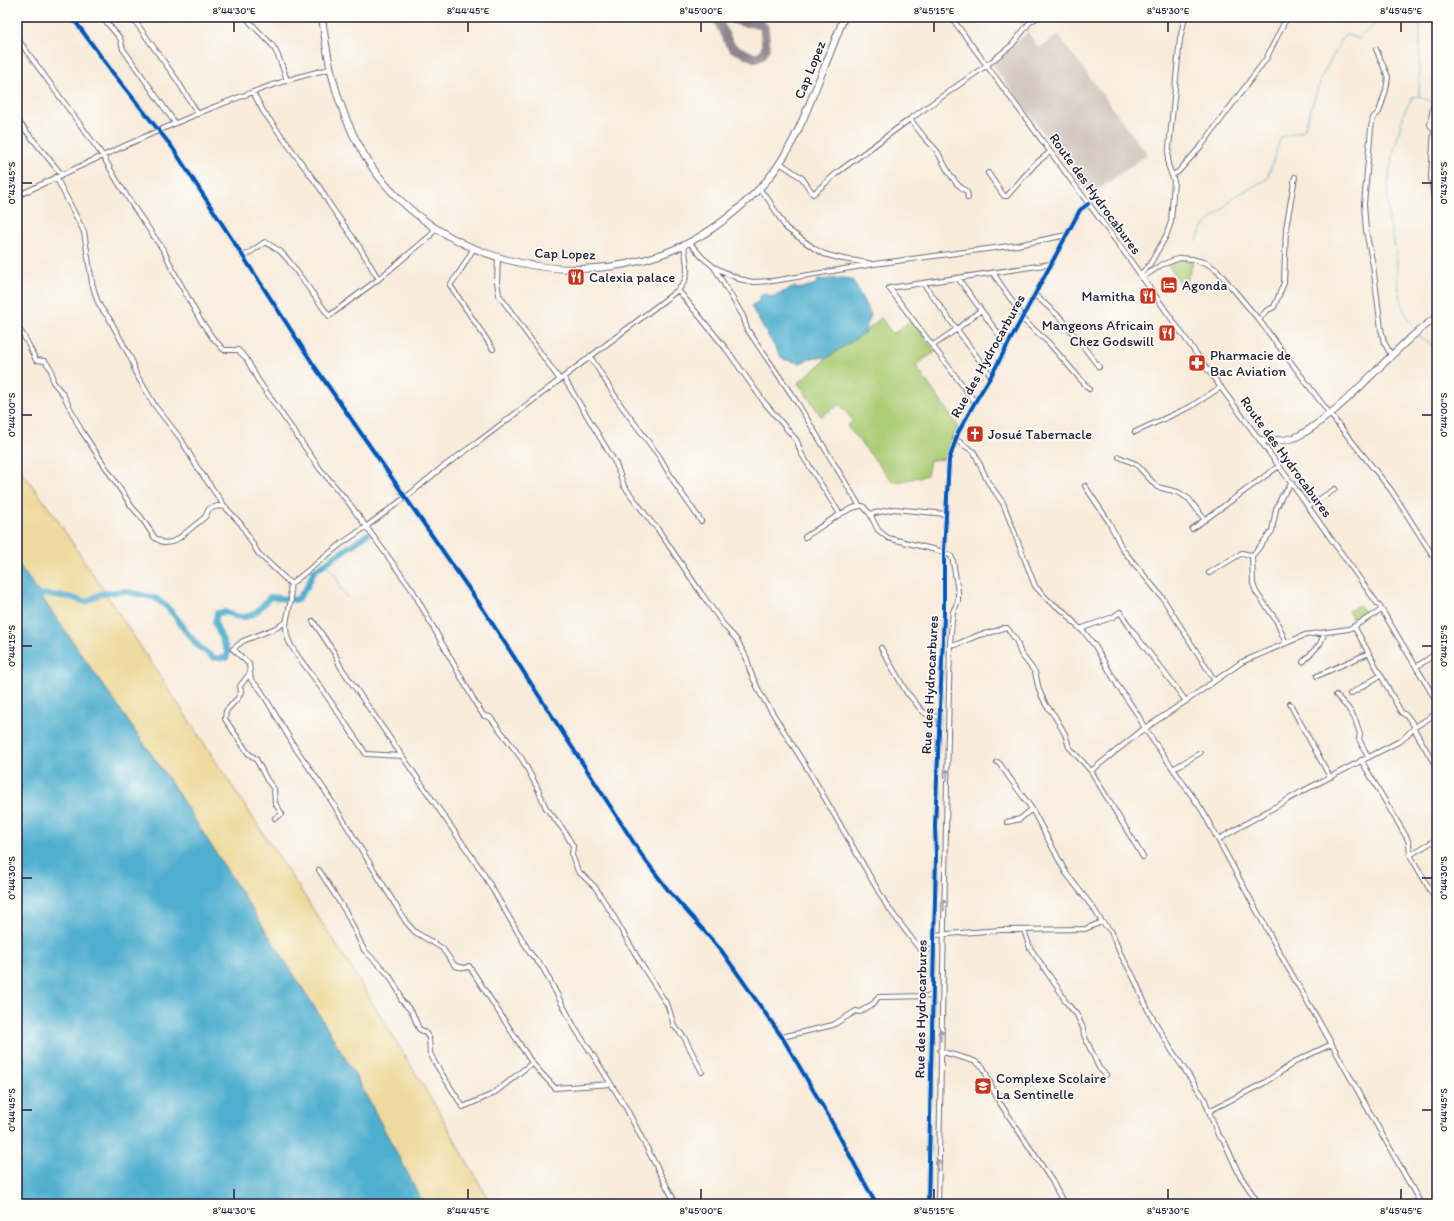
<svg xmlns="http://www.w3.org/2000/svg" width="1454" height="1221" viewBox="0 0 1454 1221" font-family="Itim,sans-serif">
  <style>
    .industrial { fill: #cec1ba }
    .green { fill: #adce77; stroke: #687859 }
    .sand { fill: #eeda9e; stroke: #887e6c }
    .water { fill: #50afcf; stroke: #396885 }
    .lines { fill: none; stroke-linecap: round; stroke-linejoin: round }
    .stream { stroke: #50afcf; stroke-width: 1 }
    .river { stroke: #50afcf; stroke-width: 6 }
    .taxiway { stroke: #8d868a; stroke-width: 9 }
    .street-casing { stroke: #6d6873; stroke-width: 6 }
    .secondary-casing { stroke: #6d6873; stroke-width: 8 }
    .street { stroke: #fff; stroke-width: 4 }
    .secondary { stroke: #fff; stroke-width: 6 }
    .cycleway-casing { stroke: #fdfcf7; stroke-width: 6 }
    .cycleway { stroke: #0057b8; stroke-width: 4 }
    .oneway { stroke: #9c9ca7 }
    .ticks { fill: none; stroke: #22223b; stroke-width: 1.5 }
    .labels { text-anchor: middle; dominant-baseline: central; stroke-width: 3.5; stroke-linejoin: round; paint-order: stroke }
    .street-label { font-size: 14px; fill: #22223b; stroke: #fdfcf7 }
    .poi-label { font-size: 14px; fill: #22223b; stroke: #fdfcf7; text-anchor: start }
    .neatline { fill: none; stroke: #22223b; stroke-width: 1.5 }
    .ticks-label { font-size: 10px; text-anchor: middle; fill: #22223b }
  </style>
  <rect width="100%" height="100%" fill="#fdfcf7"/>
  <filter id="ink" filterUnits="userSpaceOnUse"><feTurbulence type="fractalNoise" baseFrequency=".025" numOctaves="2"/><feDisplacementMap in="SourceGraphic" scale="8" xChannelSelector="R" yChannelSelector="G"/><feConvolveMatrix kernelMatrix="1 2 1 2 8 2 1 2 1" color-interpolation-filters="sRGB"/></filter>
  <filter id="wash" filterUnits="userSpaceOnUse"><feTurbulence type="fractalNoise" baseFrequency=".012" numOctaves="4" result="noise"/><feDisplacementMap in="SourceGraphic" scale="16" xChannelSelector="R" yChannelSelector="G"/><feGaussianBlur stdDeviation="0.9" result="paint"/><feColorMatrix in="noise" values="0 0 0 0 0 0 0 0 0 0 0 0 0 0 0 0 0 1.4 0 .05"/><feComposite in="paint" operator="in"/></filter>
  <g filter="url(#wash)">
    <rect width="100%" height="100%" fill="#f8ebda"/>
    <path class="industrial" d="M1028,32L1039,48L1058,35L1147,154L1090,196L992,64Z"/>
    <path class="green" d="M1180,260H1191L1193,263L1184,288L1168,265Z
      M881,318L893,334L912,320L935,352L915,365L958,426L945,459L930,460L927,475L894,483L847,426L853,421L840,404L821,416L798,383L827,358L864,333Z
      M1359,605L1366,615L1354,622L1348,611Z"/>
    <path class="sand" d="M17,465L54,515L345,958L438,1110L491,1204H424L354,1073L317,1011L168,778L17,562Z"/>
    <path class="water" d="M841,278L852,279L871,315L864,333L827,358L815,357L800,363L782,359L758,319L751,306L759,301L760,296L765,293L772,297L795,287L799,289L816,284L818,280Z
      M17,562L168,778L317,1011L354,1073L424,1204H17Z"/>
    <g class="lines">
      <path class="stream" d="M1404,17L1420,27L1419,96
        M1197,241L1201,230L1208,222L1223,209L1232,198L1267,179L1281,137L1304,130L1321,78L1345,34L1359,39L1381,17
        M1415,329L1404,311L1398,286L1396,251L1389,221L1388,194L1390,168L1398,135L1405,110L1413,97L1419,96L1437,104
        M1419,336L1433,345L1437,352
        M1437,369L1433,372L1437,382
        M326,563L339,582L340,589L347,597"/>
      <path class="river" d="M39,594L69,597L86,602L100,594L124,591L155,598L166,606L176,617L184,629L199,647L214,658H226L228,653L215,623L217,613L225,612C229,614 231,614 235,616C252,621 259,609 270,597L297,600L307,587L314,571L368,534"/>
      <path class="taxiway" d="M716,17L729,43L733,48L755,58L763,54L766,46L764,27C757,20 751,24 742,22C737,21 733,19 729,17"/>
    </g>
  </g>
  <g filter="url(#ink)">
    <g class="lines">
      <g class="street-casing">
        <path id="street" d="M72,17L113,73L172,147L315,367L483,609L643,857L668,890L721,950L782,1037L829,1117L876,1204
          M102,17L120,38L123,49L175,123
          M132,17L177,80L198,114
          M246,17C253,27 263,35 272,45C279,54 283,69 287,80
          M951,17L1130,260L1205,366L1279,466L1382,610L1437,702
          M17,38L103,156L116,179L133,206L164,251L174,272L199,318L212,337L224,350H238L246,358L258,380L320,469L349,503L413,591L476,704L484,716L490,717L522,759L537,787L546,808L563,829L573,846L572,855L578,871L595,887L611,912L643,967L668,1006L674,1026L684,1037L702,1072
          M1376,49L1388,77L1386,90L1379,112L1373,118L1371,128L1364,204L1366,231L1373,265L1381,329L1384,342L1391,355
          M253,92L263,111L320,188L330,205L360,248L376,275L380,278
          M1433,107L1430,125L1434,129L1431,177L1437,218
          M910,119L924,137L937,151L949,173L957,184L967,192L968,198
          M18,121L62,175
          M780,163L802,178L813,194L838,172L910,119L987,65L1012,45L1030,22L1038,17
          M988,173L1004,196H1007L1035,164L1050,152
          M1172,175L1178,172L1202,145L1266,59L1287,17
          M56,177L84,232L92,283L97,300L101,308L109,318L129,355L133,363L135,372L155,406L181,439L197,467L226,508L241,524L258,553L291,584
          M759,189L768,199L786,228L815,249L824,254L843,259L869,263
          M17,196C80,166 144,136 209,109C249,93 288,78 330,69
          M689,242L702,257L714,267L739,279L753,282L773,281L874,264L1017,245L1067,235
          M474,248L459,273L450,285L493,349
          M243,257L265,242L280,251L289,261L329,316L380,278L430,236L435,228
          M498,257L497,282L499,295L560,380
          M714,267L743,316L747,329L798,404L859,505
          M993,273L1023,317
          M1140,275L1150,264L1166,236L1171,222L1174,181L1168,165V157L1180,39L1185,17
          M958,278L1007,346
          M1142,278L1161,265L1180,258L1192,259L1206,263L1217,270L1259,320L1330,414L1391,490L1437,562
          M923,283L991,376
          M678,290L727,350L764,402L797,441L801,453L840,514
          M1035,295L1062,319L1099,367
          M1022,319L1048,342L1089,389
          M1259,320L1266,311L1274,307L1284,283L1286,228L1295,177
          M17,327C26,336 30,349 36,360L45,361L51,369L53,382L63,394L81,430L132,507L141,517L155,538L164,543L172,542L179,538L205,517L209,509L218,506L226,507
          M932,346L957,329L981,310
          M590,356L620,404L659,456L676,485L701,521
          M564,378L616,464L624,486L652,523L657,528L701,593L726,628L737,640L747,659L750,671L760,693L812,776L887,906L918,947L920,949L934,950
          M975,402L889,288L1051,264
          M1135,432L1190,407L1221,387
          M955,439L974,452L988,482L1003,503L1035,586L1048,600L1066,613L1076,625L1084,632L1095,646L1118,686L1138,715L1145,729L1202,810L1283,959L1321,1025L1421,1204
          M1119,457L1136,464L1157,487L1178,492L1189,499L1205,520
          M1085,486L1109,522L1123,550L1162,597L1215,681
          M1308,507L1335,489
          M870,514L894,509L946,514
          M1192,529L1279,466
          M805,537C817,530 850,504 863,506L870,514L878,530L888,538L944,552L951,556L953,561L958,592V601L953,612L950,642L938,1204
          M1252,555L1253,584L1256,592L1276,620L1286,643
          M1209,573L1242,553L1250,555L1254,554L1272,531L1276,509L1282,496L1292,483
          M313,621L335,654L340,666L483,873L530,953L543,968L576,1030L591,1052L626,1108L676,1204
          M286,622L276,628L243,641L233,649L249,664L251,680L260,689L296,749L324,789L406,922L415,932L442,948L455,966L465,968L469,966L532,1063L555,1088L611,1084
          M1354,626L1401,712L1408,717L1415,727
          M1080,629L1113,617L1120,612L1131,629L1186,701
          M950,642L955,645L979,635L996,631L1003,628H1007L1016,640L1021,654L1035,672L1039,690L1046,705L1054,715L1065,734L1069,747L1091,771L1143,857
          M881,648L907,693C921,706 918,715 939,717
          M1303,662L1320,644L1325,632
          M1416,667L1437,653
          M250,673L240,686L241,692L238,698L226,711L225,719L248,753L256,759L267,780L274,789L275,803L282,814L275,818
          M1317,676L1369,653
          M1350,694L1381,675
          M1336,695L1348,708L1355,719L1360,734L1359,739L1368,757
          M1290,704L1330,777
          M1414,729L1437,768
          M402,756L366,754C350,730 334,706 317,682C308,668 294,655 288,639C283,625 289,613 291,599C291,594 289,589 291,584L341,544L367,526L410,494L440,469L478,442L678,290C692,276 686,263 684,245
          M1361,760L1407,838L1409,843L1410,855L1437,902
          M997,762L999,763L1032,809L1066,873L1094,909L1102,922
          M1173,769L1200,753
          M1091,771L1141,731L1186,701L1242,662L1305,635L1349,629L1382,610
          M1007,822L1020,819L1032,809
          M1219,839L1301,792L1402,740L1415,727L1437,713
          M1410,855L1437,839
          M319,870L347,914L364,950L389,975L400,994L401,1000L412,1012L419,1029L425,1032L429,1038L430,1053L435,1063L463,1107L493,1094L532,1063
          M1024,930L1030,948L1060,991L1065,1001L1077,1015L1083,1028L1084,1035L1099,1068L1106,1075
          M934,935L1001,930L1085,929L1102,922L1111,931L1120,953L1133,976L1148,1010L1172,1051L1204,1098L1218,1135L1224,1141L1239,1174L1259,1204
          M782,1037L833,1025L856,1011L860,1012L874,1003L878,997L933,996
          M940,1051L974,1061L983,1067L998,1100L1052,1181L1064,1204
          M1209,1111L1264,1083L1298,1060L1332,1044
          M928,1204L936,856L935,826L944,614V552L949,460L958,433L975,402L991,376L1080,210L1088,204"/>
      </g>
      <g class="secondary-casing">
        <path id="secondary" d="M322,17C329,74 341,123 374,170C439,260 564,291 665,253C701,240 733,216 760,188C789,158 804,118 819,80C828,59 836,38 844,17
          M1261,440C1272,441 1283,441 1294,438C1309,432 1323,419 1336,409C1371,379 1399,343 1437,317"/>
      </g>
      <use href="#street" class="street"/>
      <use href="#secondary" class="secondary"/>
      <g class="cycleway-casing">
        <path id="cycleway" d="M72,17L113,73L172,147L315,367L483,609L643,857L668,890L721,950L782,1037L829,1117L876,1204
          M928,1204L936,856L935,826L944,614V552L949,460L958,433L975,402L991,376L1080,210L1088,204"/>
      </g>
      <use href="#cycleway" class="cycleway"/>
    </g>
    <defs><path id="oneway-shaft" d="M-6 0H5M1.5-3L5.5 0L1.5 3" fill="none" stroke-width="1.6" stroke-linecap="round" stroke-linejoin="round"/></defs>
    <g class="oneway">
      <use href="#oneway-shaft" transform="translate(947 775) rotate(-89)"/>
      <use href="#oneway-shaft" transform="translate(944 905) rotate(-89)"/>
      <use href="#oneway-shaft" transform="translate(941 1035) rotate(-89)"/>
      <use href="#oneway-shaft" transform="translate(938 1165) rotate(-89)"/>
    </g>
  </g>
  <path class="ticks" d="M234,22V32M468,22V32M701,22V32M934,22V32M1168,22V32M1401,22V32M22,183H32M1422,183H1432M22,415H32M1422,415H1432M22,646H32M1422,646H1432M22,878H32M1422,878H1432M22,1110H32M1422,1110H1432M234,1189V1199M468,1189V1199M701,1189V1199M934,1189V1199M1168,1189V1199M1401,1189V1199"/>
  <defs>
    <g id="restaurant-square" transform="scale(0.9)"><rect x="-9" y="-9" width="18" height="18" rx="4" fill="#c8321e" stroke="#fdfcf7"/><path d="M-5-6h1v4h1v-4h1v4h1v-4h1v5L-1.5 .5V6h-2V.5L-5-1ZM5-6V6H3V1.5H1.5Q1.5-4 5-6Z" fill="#fff"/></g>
    <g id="hotel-square" transform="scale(0.9)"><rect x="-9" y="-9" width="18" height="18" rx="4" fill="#c8321e" stroke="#fdfcf7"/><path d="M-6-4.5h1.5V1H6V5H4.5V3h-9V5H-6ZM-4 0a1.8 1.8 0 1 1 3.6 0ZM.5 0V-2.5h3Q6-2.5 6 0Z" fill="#fff"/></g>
    <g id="pharmacy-square" transform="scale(0.9)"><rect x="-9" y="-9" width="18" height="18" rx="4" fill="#c8321e" stroke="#fdfcf7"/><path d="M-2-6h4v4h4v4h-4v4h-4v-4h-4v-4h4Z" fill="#fff"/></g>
    <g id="church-square" transform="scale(0.9)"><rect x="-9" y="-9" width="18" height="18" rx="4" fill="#c8321e" stroke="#fdfcf7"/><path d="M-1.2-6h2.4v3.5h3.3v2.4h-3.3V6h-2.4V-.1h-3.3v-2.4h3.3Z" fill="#fff"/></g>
    <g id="school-square" transform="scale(0.9)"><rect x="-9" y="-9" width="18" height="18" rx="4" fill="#c8321e" stroke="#fdfcf7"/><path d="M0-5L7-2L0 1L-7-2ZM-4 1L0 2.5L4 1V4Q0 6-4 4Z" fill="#fff"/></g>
  </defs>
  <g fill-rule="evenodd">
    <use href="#restaurant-square" x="576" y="277"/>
    <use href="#hotel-square" x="1169" y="285"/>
    <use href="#restaurant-square" x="1148" y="296"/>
    <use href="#restaurant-square" x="1167" y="333"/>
    <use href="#pharmacy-square" x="1197" y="363"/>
    <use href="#church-square" x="975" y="434"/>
    <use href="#school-square" x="983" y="1086"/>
  </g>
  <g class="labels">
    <g class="street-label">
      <text transform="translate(810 70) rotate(-68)">Cap Lopez</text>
      <text transform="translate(1095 194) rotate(54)">Route des Hydrocabures</text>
      <text transform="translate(565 254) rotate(2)">Cap Lopez</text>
      <text transform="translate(988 356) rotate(-61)">Rue des Hydrocarbures</text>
      <text transform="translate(1286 457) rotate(54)">Route des Hydrocabures</text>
      <text transform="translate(930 685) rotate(-87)">Rue des Hydrocarbures</text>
      <text transform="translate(921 1009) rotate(-89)">Rue des Hydrocarbures</text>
    </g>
    <g class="poi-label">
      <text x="589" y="277">Calexia palace</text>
      <text x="1182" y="285">Agonda</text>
      <text x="1135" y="296" text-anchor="end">Mamitha</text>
      <text x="1154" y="325" text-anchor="end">Mangeons Africain<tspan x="1154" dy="16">Chez Godswill</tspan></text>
      <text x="1210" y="355">Pharmacie de<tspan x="1210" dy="16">Bac Aviation</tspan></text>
      <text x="988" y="434">Josué Tabernacle</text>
      <text x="996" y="1078">Complexe Scolaire<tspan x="996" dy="16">La Sentinelle</tspan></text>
    </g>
  </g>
  <rect width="1454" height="1221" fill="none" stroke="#fdfcf7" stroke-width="44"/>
  <rect x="22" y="22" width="1410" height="1177" class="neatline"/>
  <g class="ticks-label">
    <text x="234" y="14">8°44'30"E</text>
    <text x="468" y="14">8°44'45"E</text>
    <text x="701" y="14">8°45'00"E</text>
    <text x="934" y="14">8°45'15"E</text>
    <text x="1168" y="14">8°45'30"E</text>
    <text x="1401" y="14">8°45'45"E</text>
    <text transform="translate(11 183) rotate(-90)" y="4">0°43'45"S</text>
    <text transform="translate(1443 183) rotate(-90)" y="4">0°43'45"S</text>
    <text transform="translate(11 415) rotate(-90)" y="4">0°44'00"S</text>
    <text transform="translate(1443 415) rotate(-90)" y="4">0°44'00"S</text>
    <text transform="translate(11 646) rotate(-90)" y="4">0°44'15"S</text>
    <text transform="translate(1443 646) rotate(-90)" y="4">0°44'15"S</text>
    <text transform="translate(11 878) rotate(-90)" y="4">0°44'30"S</text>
    <text transform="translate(1443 878) rotate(-90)" y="4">0°44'30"S</text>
    <text transform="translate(11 1110) rotate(-90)" y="4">0°44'45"S</text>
    <text transform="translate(1443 1110) rotate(-90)" y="4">0°44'45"S</text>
    <text x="234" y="1214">8°44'30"E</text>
    <text x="468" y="1214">8°44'45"E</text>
    <text x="701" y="1214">8°45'00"E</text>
    <text x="934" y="1214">8°45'15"E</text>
    <text x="1168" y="1214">8°45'30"E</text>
    <text x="1401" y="1214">8°45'45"E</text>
  </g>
</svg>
